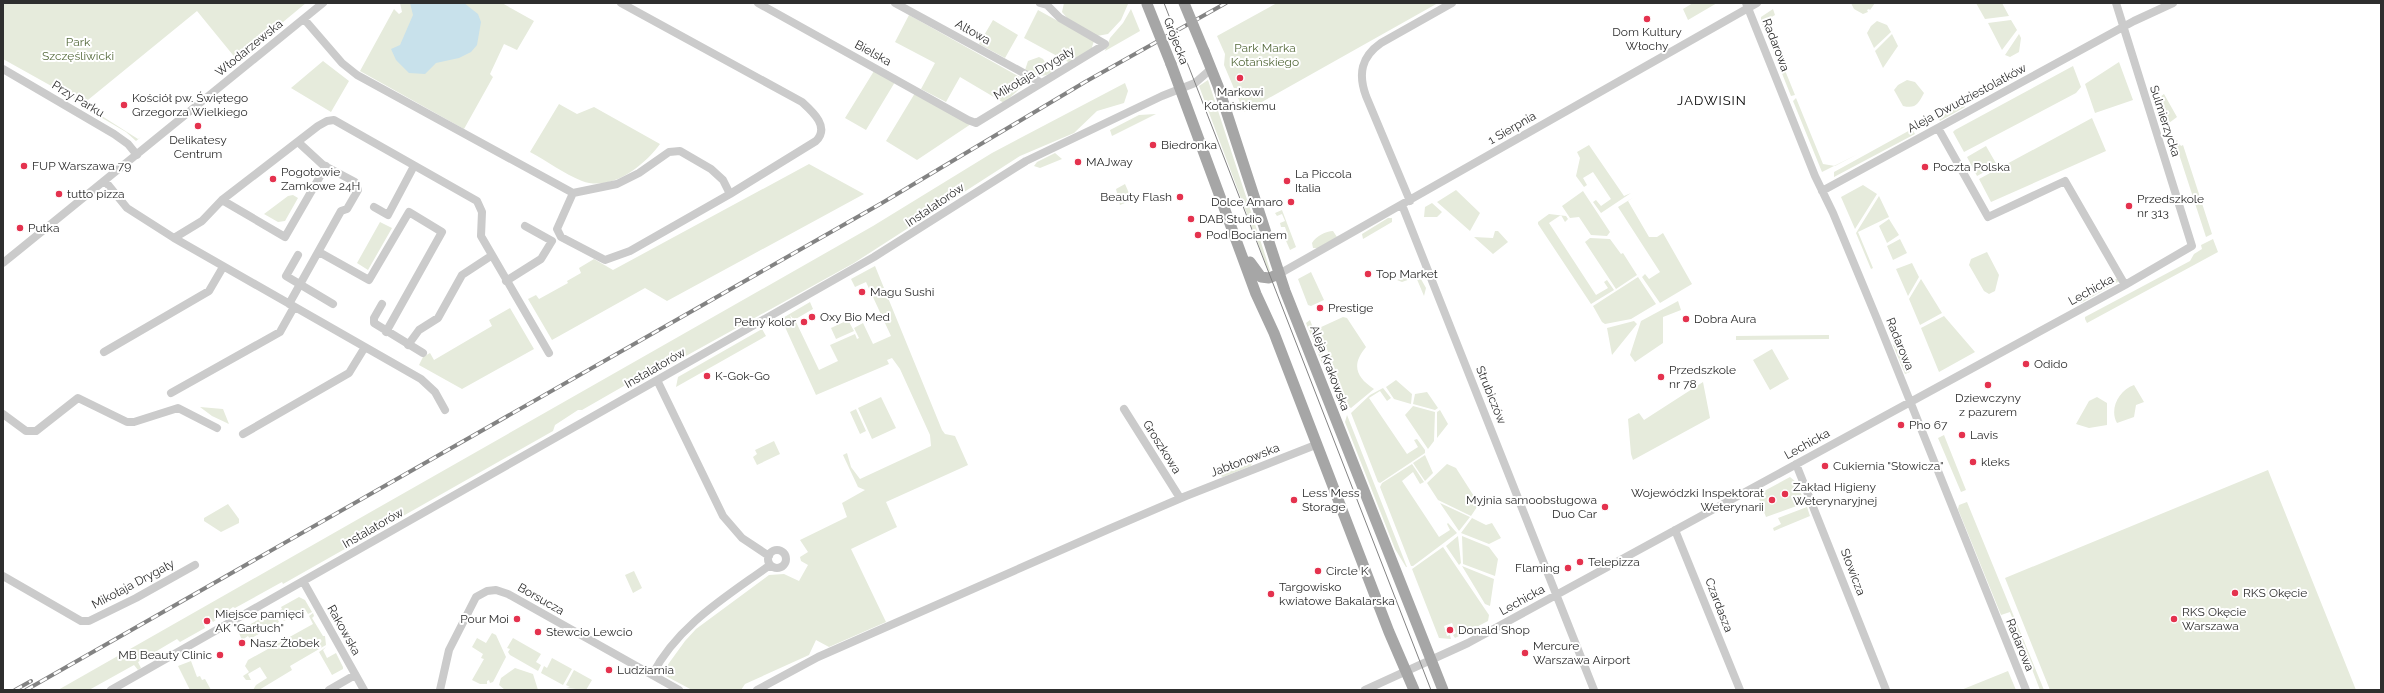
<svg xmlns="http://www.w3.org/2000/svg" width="2384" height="693" viewBox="0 0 2384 693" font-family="Raleway,sans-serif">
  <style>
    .green { fill: #e6ebdc }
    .water { fill: #c8e1eb }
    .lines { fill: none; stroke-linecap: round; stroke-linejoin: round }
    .minor { stroke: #cbcbcb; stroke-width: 8 }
    .major { stroke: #a6a6a6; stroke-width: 11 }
    .tram { stroke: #838383; stroke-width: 1 }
    .rail-casing { stroke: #838383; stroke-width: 4 }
    .rail { stroke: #fff; stroke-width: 2.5; stroke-dasharray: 8; stroke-linecap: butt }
    .major-bridge { stroke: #a6a6a6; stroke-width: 11 }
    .poi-dot { fill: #e4324e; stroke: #fff; stroke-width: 1.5 }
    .labels { text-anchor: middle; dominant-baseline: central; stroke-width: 4; stroke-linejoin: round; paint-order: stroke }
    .street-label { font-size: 12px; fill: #2e2e2e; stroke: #fff }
    .poi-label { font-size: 12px; fill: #2e2e2e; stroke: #fff; text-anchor: start }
    .park-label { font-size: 12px; fill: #556a3c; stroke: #fff }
    .neighbourhood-label { font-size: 13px; letter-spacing: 1px; fill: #000; stroke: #fff }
  </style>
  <rect width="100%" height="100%" fill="#fff"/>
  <path class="green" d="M3,3H306L237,60L197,11L83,104L138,139L141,137L136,141L126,132L80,105V102L3,59Z
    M400,3H502L534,21L517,50L504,44L490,74L493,77L464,129L360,71L394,9L399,14L402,12Z
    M1064,3H1128V4L1121,20L1108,34L1097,36L1068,19L1062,12Z
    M1277,3H1438L1244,112L1224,65L1225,54L1217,36Z
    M1693,3H1717L1688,20L1683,9Z
    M1851,3H1875L1870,10L1869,9L1867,10L1868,12L1863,14L1854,9Z
    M1976,3H2002L2009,16L1985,19Z
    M1131,9L1140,31L1105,51L1110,38L1123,23Z
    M1773,9L1775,15L1765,21L1795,95L1791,96L1761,21V17Z
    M1038,10L1094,41L1092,47L1093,50L1070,63L1024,38Z
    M909,15L1025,80L1026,83L1004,103L960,77L946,102L921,89L935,63L895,42Z
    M993,20L1018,35L1005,58L979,44Z
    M2011,20L2017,30L2002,50L1988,23Z
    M1877,21L1887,25L1891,32L1874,48L1867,33L1871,26Z
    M1892,34L1898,46L1883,68L1875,51Z
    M2019,34L2021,38L2019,52L2010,57L2005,55Z
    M1039,57L1043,59L1052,72C1042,79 1035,75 1025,70L1028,61Z
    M323,61L349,81L331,112L291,88Z
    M2119,62L2133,100L2095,113L2085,84Z
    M2073,66L2081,87L2076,93L1964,152L1953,132L1955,130Z
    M874,71L895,82L866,130L845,118Z
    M1208,80L1270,270L1269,273L1199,86Z
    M1907,80L1915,82L1924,93C1918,104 1916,109 1903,106L1894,90L1898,85Z
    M1125,83L1128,91L1124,103L1097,111L1074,133L1020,156L854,263L639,382L636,379L582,410H578L555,425L553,431L283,584L282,582L235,608L233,607L213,622L209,616L202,620L205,628L180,642L177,639L138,662L141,668L138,670L134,665L89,690H58L873,226L992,153Z
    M915,93L971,124L917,160L886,141Z
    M2164,94L2177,117L2169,123L2160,97Z
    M1796,98L1823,164L1835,166L1858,154L1822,172L1793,101Z
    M1962,102L1965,107L1940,121L1937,116Z
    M559,104L577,114L594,107L660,144C644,166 611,192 582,181C564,174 547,161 530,152Z
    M1156,114L1112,136L1110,130L1139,115Z
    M2092,118L2106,151L1991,202L1979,179Z
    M1912,129L1915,134L1834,177V172Z
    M2177,140L2181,146L2183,145L2212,234L2206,237L2175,142Z
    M1589,145L1624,196L1631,193L1601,213L1593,202L1596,200L1601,206L1611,199L1593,172L1583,178L1587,185L1584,187L1576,176L1580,158L1577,152Z
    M1986,146L1997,165L1977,176L1967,157Z
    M1055,153L1062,159L1040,168L1034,166L1037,162Z
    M809,164L864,194L667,301L645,288L552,340L528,299L536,295L539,299L568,283L567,281L581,273L579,268L594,259L613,270Z
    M1125,184L1132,200L1120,205L1116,189Z
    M1863,185L1877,194L1855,229L1841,197Z
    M1456,190L1480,213L1470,231L1437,202Z
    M1583,191L1610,232L1607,236L1591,235L1579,217L1570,218L1562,206Z
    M293,195L298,198L285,221L278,222L264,214L288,196Z
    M1879,196L1889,217L1858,232L1873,268L1871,269L1856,233Z
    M1634,197L1628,201L1649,237H1657L1663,233L1692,284L1660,303L1642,277L1645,274L1649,279L1660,272L1618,207Z
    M1432,203L1442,212L1437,217H1424L1425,207Z
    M1282,210L1296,247L1290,250L1283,234L1287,233L1285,227H1281L1280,223L1285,221L1282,214L1277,216L1275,213Z
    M1549,214L1566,216L1568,219L1565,222L1561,215L1549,223L1596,295L1608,288L1604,282L1607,280L1614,290L1591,304L1538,224V222Z
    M1388,218H1392V222L1363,239L1362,234Z
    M1889,219L1899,235L1887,243L1879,226Z
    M380,222L392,228L368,270L357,263Z
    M1333,231L1337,237L1318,248H1313L1312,243C1316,236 1326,231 1333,231Z
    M1495,231H1498L1508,242L1493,254L1474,237L1493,238Z
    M1590,238L1610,239L1621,254L1623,253L1637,275L1616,289L1585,242Z
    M1900,239L1907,253L1893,260L1887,246Z
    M2213,239L2218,252L2087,323L2085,319V317L2190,261L2194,254L2202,249L2201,245Z
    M1987,252L1999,275L1995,291L1989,294L1984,291L1969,265L1971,259Z
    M1912,263L1919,277L1908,296L1896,269Z
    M875,266L942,430L945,434L955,436L968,465L886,502L897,527L851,549L886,622L829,647L816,640L809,655L745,684L741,690H692L664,675V670L685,641L696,629L769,575L784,574L799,581L808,565L801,561L800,557L808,552L800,540L847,517L842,503L865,490L858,487L843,455L847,453L851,467L860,479L931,446L930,435L900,369L892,358L887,360L889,364L816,395L785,327L796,322L819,370L838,361L830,345L855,334L857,339L859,338L854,328L863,323L873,344L891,336L866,282L855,287L851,279Z
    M1311,272L1324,300L1311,306L1308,305L1298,279Z
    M1417,272L1426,288L1424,296L1416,277L1402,282L1397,280Z
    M1638,277L1656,304L1631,319L1605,324L1602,322L1593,306Z
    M2118,278V282L2081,303L2078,299Z
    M1921,279L1942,313L1920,325L1909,299Z
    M1678,301L1681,310L1663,317V343L1635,362L1630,355L1641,321Z
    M810,302L813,309L794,320L790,315L792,321L784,325L781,319Z
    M510,308L534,349L462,389L419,365L423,357L430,353L434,360L492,326L489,320Z
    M1944,316L1975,352L1939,372L1921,328Z
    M1343,317L1347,318L1366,347C1351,365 1356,377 1374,389L1351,408L1349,407L1319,328Z
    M848,320L854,331L836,339L831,328Z
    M1310,320L1326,362L1323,366L1306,323Z
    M1634,321L1637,324L1612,355L1607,328Z
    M762,329L766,336L676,387L678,377Z
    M1829,335V339L1736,340V336Z
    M1898,343L1910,372L1905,374L1893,345Z
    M1772,349L1789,379L1770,390L1753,360Z
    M1396,380L1412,394L1411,404L1394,399L1386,387Z
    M1703,382L1710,418L1633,460L1631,454L1628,419L1639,413L1644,420Z
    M2134,385L2144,402L2136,405L2134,417L2117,423C2109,409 2119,390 2134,385Z
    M1383,388L1391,398L1387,401L1380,391L1369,398L1407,454L1418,447L1414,440L1417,439L1425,450V453L1380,483L1378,482L1351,413L1370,395Z
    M1427,392L1438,408L1435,410L1413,404L1415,394Z
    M881,397L896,428L872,439L858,408Z
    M2097,397L2107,403V425L2089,428L2076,424L2089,401Z
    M1413,406L1435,412L1434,441L1428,449L1405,415Z
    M200,407L223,409L229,424L212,416Z
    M856,409L866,431L860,434L850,412Z
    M1440,410L1448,424L1437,438V412Z
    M1347,415L1407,567H1406L1395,549L1345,422Z
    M1944,435L1966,490L1961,492L1938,438Z
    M774,441L780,454L757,465L753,457L757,454L755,450Z
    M1425,455L1433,473L1425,481L1413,463Z
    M1253,460L1251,466L1223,477L1216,474Z
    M1412,464L1424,482L1420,484L1413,472L1402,481L1439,537L1450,530L1447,524L1448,523L1457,533L1413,566H1411L1380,487L1382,483Z
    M1447,464L1456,468L1479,504L1471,516L1438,500L1427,483Z
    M2268,470L2356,690H2050L2005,578Z
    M1790,477L1796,482L1805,503L1766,517L1759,499L1753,497Z
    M1967,502L2044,690H2040L2010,612L2001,615L1958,509L1959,505Z
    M1440,503L1470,517L1459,531Z
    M228,504L239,519V523L221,532L204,521V518Z
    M1807,507L1810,516L1774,531L1773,528L1781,524L1778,518Z
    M1472,518L1486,525L1492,523L1501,538L1489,544L1461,533Z
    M1458,536L1461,563L1459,565L1446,546Z
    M1462,536L1489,547L1498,559L1495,576L1463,564Z
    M1443,547L1489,615L1488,621L1455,638L1453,635L1456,633L1452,623L1444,626L1447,636L1450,635L1451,639L1439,638L1412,569Z
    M1462,566L1494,579L1490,606L1485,604Z
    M634,571L642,588L633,593L625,575Z
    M299,597L305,600L312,612L308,614L305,609L284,621L277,612L282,609L281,607Z
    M274,611L279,622L250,639L248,636L242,640L238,631Z
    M313,613L314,616L312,618L323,636H325L326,645L290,666L292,670L259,690H253L256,685L267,678L260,667L248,674L251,680H246L243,676L249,672L245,666L248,660L313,624L309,616Z
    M492,633L496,635L506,657L493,682L490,683L489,680L487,681V684H480L472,680L484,659L481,658L483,654L472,647L477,638L486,643Z
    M513,638L541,654L536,662L541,665L538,671L510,655L508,652L510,649L507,648Z
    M326,647L323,650L327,658L336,653L343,667V669L332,675L319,652Z
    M552,658L572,669L563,685L541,673L544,666L547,668Z
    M191,661L197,677L200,676L202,680L205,679L211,690H190L178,666Z
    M515,668L533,674L538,690H505L499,685L501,678Z
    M574,670L592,680L586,690L566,688L570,687L566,685Z
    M2008,671L2016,690H1961Z"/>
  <path class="water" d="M410,3H464L478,14L481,22L477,45L471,52L459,58L436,63L425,74L409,73L396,60L391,49L400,45L413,15Z"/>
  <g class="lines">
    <path class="minor" d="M621,3L802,102C813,112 830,127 816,141L730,194
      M758,3L968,120L976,123L1104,45L1105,44L1060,18L1047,5L1040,3
      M895,3L1040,82
      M1746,3L1815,176L1833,213L1877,319L2026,690
      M304,19L342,63L357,75L573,193L617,184L639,173L669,152L680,151L711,169L723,180L730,194L630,251L605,260L561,237L557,229L573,193
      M3,69L114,134L128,144L137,155
      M1938,128L1988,217L2065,181L2125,285
      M105,181L127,208L174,238L202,221L222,200L318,126L327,121L334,120L477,201L482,212L481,236L549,353
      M1822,191L2134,21L2173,3
      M222,200L285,237L326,166
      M1410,201L1366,96C1358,74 1361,57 1381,43L1452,3
      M1402,205L1594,690
      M374,207L388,215L414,166
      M174,238L421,379L435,392L445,410
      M319,252L369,280L409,212L442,232L386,332
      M298,255L286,276L333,304
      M3,263L323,3
      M1279,274L1757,3
      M506,281L541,259L552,241L525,226
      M289,304L341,211L347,209L358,190L355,182L323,165L298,142
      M382,304L374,318V323L423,353
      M408,345L419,330L438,318L462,275L491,256
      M104,352L209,291L223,267
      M657,380L723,516L742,538L769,556
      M171,393L280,332L294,307
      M1124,409L1180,498
      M3,414L26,431H36L78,398L127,422H134L178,408L217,428
      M243,434L349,373L365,347
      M1796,464L1886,690
      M1675,530L1740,690
      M768 559a9 9 0 1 1 18 0a9 9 0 1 1-18 0Z
      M3,576L81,621H89L136,598L195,565
      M303,581L364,690
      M652,675C678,625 726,597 770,565
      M111,690L874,257L1026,161L1162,96L1195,83L1211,69
      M329,690L355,675
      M440,690L449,650L476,597L487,591L496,590L508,594L679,690
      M757,690L818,657L1109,529L1186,496L1318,444
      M1365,690L1468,643L2125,285L2192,246L2116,3"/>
    <path class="major" d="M1204,51L1218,86L1285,291L1443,690
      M1171,64L1256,294L1274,333L1389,632L1414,690
      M1250,262L1261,277L1269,278L1279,274"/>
    <path class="tram" d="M1164,3L1431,690"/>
    <g class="rail-casing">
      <path id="rail" d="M15,690L31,681
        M26,690L882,203L1085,82L1226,3"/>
    </g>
    <use href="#rail" class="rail"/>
    <path class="major-bridge" d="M1184,3L1204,51
      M1147,4L1171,64"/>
  </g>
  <g class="poi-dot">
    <circle cx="1647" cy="19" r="4"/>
    <circle cx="1240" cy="78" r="4"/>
    <circle cx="124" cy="105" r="4"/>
    <circle cx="198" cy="126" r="4"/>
    <circle cx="1153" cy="145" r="4"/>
    <circle cx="1078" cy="162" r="4"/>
    <circle cx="24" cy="166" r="4"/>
    <circle cx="1925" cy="167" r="4"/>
    <circle cx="273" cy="179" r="4"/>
    <circle cx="1287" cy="181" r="4"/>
    <circle cx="59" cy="194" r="4"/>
    <circle cx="1180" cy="197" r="4"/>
    <circle cx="1291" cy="202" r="4"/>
    <circle cx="2129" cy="206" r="4"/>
    <circle cx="1191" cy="219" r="4"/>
    <circle cx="20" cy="228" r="4"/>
    <circle cx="1198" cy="235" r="4"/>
    <circle cx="1368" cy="274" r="4"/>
    <circle cx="862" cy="292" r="4"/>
    <circle cx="1320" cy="308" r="4"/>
    <circle cx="812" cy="317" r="4"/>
    <circle cx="1686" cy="319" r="4"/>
    <circle cx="804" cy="322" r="4"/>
    <circle cx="2026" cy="364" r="4"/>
    <circle cx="707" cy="376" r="4"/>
    <circle cx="1661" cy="377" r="4"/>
    <circle cx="1988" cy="385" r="4"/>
    <circle cx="1901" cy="425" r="4"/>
    <circle cx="1962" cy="435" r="4"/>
    <circle cx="1973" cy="462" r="4"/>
    <circle cx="1825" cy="466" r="4"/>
    <circle cx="1785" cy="494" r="4"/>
    <circle cx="1294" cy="500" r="4"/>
    <circle cx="1772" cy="500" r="4"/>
    <circle cx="1605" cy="507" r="4"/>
    <circle cx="1580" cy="562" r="4"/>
    <circle cx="1568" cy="568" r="4"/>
    <circle cx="1318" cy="571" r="4"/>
    <circle cx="2235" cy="593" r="4"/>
    <circle cx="1271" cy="594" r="4"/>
    <circle cx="517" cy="619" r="4"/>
    <circle cx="2174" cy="619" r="4"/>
    <circle cx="207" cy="621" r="4"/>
    <circle cx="1450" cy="630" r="4"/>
    <circle cx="538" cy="632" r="4"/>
    <circle cx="242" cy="643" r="4"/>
    <circle cx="1525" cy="653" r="4"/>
    <circle cx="220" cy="655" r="4"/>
    <circle cx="609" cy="670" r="4"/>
  </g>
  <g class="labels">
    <g class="street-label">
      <text transform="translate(973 32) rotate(29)">Altowa</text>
      <text transform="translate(1176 41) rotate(69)">Grójecka</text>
      <text transform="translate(1776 45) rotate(69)">Radarowa</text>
      <text transform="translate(249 48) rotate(-39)">Włodarzewska</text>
      <text transform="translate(873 53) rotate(29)">Bielska</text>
      <text transform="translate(1034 73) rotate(-31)">Mikołaja Drygały</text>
      <text transform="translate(1967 98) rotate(-28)">Aleja Dwudziestolatków</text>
      <text transform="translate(78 99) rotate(31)">Przy Parku</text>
      <text transform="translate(2165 121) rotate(72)">Sulmierzycka</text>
      <text transform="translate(1512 128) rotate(-30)">1 Sierpnia</text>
      <text transform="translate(935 205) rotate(-34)">Instalatorów</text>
      <text transform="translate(2091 290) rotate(-29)">Lechicka</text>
      <text transform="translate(1900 344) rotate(68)">Radarowa</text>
      <text transform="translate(655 368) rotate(-30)">Instalatorów</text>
      <text transform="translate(1330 368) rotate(69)">Aleja Krakowska</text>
      <text transform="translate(1491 395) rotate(68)">Strubiczów</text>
      <text transform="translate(1807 444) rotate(-29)">Lechicka</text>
      <text transform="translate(1162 447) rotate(58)">Groszkowa</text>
      <text transform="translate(1245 460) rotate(-21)">Jabłonowska</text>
      <text transform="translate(373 528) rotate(-30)">Instalatorów</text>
      <text transform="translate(1853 572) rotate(69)">Słowicza</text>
      <text transform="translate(133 584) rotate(-28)">Mikołaja Drygały</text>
      <text transform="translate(541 599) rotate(30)">Borsucza</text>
      <text transform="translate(1522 600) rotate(-29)">Lechicka</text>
      <text transform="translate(1719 605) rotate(69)">Czardasza</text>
      <text transform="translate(344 630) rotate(61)">Rakowska</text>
      <text transform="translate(2020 645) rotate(68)">Radarowa</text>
    </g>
    <g class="poi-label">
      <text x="1647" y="32" text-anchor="middle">Dom Kultury<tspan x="1647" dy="14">Włochy</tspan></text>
      <text x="1240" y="92" text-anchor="middle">Markowi<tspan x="1240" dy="14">Kotańskiemu</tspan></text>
      <text x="132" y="98">Kościół pw. Świętego<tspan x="132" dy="14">Grzegorza Wielkiego</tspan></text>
      <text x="198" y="140" text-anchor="middle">Delikatesy<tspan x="198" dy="14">Centrum</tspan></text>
      <text x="1161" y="145">Biedronka</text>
      <text x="1086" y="162">MAJway</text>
      <text x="32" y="166">FUP Warszawa 79</text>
      <text x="1933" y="167">Poczta Polska</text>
      <text x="281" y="172">Pogotowie<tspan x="281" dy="14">Zamkowe 24H</tspan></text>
      <text x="1295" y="174">La Piccola<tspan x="1295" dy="14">Italia</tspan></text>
      <text x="67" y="194">tutto pizza</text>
      <text x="1172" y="197" text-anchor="end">Beauty Flash</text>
      <text x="2137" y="199">Przedszkole<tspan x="2137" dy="14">nr 313</tspan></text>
      <text x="1283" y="202" text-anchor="end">Dolce Amaro</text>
      <text x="1199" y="219">DAB Studio</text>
      <text x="28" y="228">Putka</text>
      <text x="1206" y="235">Pod Bocianem</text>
      <text x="1376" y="274">Top Market</text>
      <text x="870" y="292">Magu Sushi</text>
      <text x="1328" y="308">Prestige</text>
      <text x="820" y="317">Oxy Bio Med</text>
      <text x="1694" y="319">Dobra Aura</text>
      <text x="796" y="322" text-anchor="end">Pełny kolor</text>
      <text x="2034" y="364">Odido</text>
      <text x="1669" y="370">Przedszkole<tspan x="1669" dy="14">nr 78</tspan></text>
      <text x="715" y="376">K-Gok-Go</text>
      <text x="1988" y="398" text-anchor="middle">Dziewczyny<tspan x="1988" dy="14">z pazurem</tspan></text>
      <text x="1909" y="425">Pho 67</text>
      <text x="1970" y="435">Lavis</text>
      <text x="1981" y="462">kleks</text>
      <text x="1833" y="466">Cukiernia "Słowicza"</text>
      <text x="1793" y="487">Zakład Higieny<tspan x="1793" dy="14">Weterynaryjnej</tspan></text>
      <text x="1302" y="493">Less Mess<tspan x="1302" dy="14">Storage</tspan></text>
      <text x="1764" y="493" text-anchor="end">Wojewódzki Inspektorat<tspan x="1764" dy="14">Weterynarii</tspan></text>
      <text x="1597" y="500" text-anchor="end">Myjnia samoobsługowa<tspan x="1597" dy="14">Duo Car</tspan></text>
      <text x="1588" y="562">Telepizza</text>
      <text x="1560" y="568" text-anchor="end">Flaming</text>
      <text x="1326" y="571">Circle K</text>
      <text x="1279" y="587">Targowisko<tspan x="1279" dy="14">kwiatowe Bakalarska</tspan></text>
      <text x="2243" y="593">RKS Okęcie</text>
      <text x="2182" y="612">RKS Okęcie<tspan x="2182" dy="14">Warszawa</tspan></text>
      <text x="215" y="614">Miejsce pamięci<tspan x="215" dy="14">AK "Garłuch"</tspan></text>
      <text x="509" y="619" text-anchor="end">Pour Moi</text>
      <text x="1458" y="630">Donald Shop</text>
      <text x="546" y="632">Stewcio Lewcio</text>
      <text x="250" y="643">Nasz Żłobek</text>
      <text x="1533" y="646">Mercure<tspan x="1533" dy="14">Warszawa Airport</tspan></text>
      <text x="212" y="655" text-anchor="end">MB Beauty Clinic</text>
      <text x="617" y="670">Ludziarnia</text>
    </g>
    <g class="park-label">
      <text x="78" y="42">Park<tspan x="78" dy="14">Szczęśliwicki</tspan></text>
      <text x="1265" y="48">Park Marka<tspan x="1265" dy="14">Kotańskiego</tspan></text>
    </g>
    <g class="neighbourhood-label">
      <text x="1712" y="100">JADWISIN</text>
    </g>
  </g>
  <rect width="2384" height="693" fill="none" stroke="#2e2e2e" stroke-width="8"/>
</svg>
